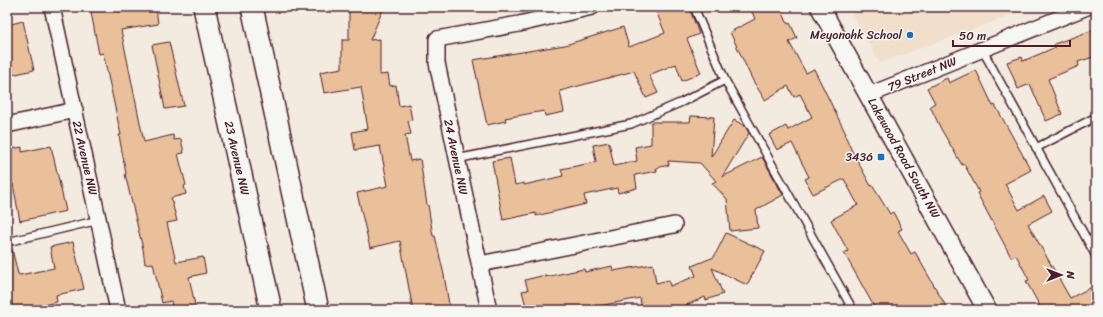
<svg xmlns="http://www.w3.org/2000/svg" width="1103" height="317" viewBox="0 0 1103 317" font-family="Sriracha,sans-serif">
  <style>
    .built { fill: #f1decb }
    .building { fill: #eac09a; stroke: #4a1f2b }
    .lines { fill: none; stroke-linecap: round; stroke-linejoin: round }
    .service-casing { stroke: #4a1f2b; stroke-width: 10 }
    .minor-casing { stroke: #4a1f2b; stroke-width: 18 }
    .tertiary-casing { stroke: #4a1f2b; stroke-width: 21 }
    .secondary-casing { stroke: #4a1f2b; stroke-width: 24 }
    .service { stroke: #f6f6f2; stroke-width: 7 }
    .minor { stroke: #f6f6f2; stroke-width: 15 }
    .tertiary { stroke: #f6f6f2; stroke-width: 18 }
    .secondary { stroke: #f6f6f2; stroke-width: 21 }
    .poi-dot { fill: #1f6fb2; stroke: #f6f6f2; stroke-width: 1.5 }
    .labels { text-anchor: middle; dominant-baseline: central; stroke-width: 3; stroke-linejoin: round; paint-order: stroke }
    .poi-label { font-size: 12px; fill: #4a1f2b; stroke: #f6f6f2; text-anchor: end }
    .street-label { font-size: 12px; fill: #4a1f2b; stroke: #f6f6f2 }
  </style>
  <rect width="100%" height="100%" fill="#f4ebe0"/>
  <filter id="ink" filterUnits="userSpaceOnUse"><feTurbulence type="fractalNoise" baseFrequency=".025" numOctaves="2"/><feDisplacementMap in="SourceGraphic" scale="8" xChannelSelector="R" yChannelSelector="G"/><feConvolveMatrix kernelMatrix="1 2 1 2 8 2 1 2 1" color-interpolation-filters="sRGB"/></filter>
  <g filter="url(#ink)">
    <path class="built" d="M848,7H1034L880,63Z"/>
    <path class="building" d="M90,7H116L117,12L156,7L158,24L121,30L144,142L173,135L174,140L181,139L184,153L178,154L186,185L184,186L186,194L171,198L177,221L167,223L176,262L203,257L206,273L189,277L196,310H173L171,301L162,303L153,263L145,264L143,249L125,174H126L119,135H121L103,53L99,54Z
      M349,7H384L370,40L380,39V75L388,74L390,86L396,85L399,106L409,104L412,120L408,121L411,134L405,135L410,161L420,159L427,205H428L433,236H435L444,275L450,310H413L400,241L370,248L357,193L388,186L380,146L355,150L352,132L368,129L361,87L324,93L320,72L342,68V40H349Z
      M667,7H689L699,34L687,39L701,73L682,81L676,64L649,75L658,93L646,98L634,71L560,91L564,112L545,116L544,111L505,118L506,121L487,125L473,60L565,45L623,27L629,47L665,33L656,11Z
      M750,7H780L788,24L790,23L797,38L789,42L806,73L814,69L846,134L845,135L851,149L871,186L872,185L890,214L893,212L902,229L898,231L911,254L915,252L948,310H876L844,253L848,251L831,220L858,205L844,179L813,194L805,179L809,177L792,143L777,150L769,135L786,126L788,130L812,117L800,94L794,97L788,86L765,100L753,81L730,32L755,19Z
      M23,21L34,70L7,76V25Z
      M1096,29V56L1078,62L1079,66L1048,79L1062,114L1046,121L1030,84L1018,89L1007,62L1022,57L1023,61L1056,47L1054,44Z
      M169,42L184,106L165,109L152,45Z
      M976,70L993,106L995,105L1005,123L1031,170L1005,184L1019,210L1044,196L1052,211L1028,224L1070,298L1096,285V305L1086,310H1042L1026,281L1029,280L1016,255L1011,257L977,193L979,192L964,164L962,165L941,129L930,106L935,103L927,88L947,78L949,83Z
      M691,116L714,117L711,157L734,120L745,126L749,133L722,177L762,157L783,195L756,210L758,228L730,231L727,199L712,183L716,181L700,163L668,161L669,165L656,168L657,171L635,175L637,188L618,193L617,188L584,195L586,204L536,216V213L503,220L492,161L510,158L515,185L524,183V185L563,176L561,169L596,162L593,145L609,142L614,166L637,161L635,147L651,144V122H690Z
      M51,146L66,211L20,221L13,184L7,185V150L22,147V152Z
      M726,233L765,251L747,285L712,268L723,294L706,300L705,297L675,310H642L640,298L594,307L595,310H527L522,291L528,290L525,280L545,275V277L584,269L585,272L612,266L613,271L653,264L656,283L669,280L670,286L696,276L692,266L714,257Z
      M73,242L84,289L56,295L57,302L20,310H7V250L12,249L18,274L20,275L54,268L50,247Z"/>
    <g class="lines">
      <g class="service-casing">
        <path id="service" d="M694,7L725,80L853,310
          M982,49L1096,256
          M1036,148L1096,117
          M456,159L631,124L682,102L725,80
          M7,242L99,220"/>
      </g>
      <g class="minor-casing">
        <path id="minor" d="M52,7L118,310
          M869,95L1087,7
          M7,125L75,110
          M480,264L674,225
          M489,310L437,63V39L519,24L592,7"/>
      </g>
      <g class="tertiary-casing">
        <path id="tertiary" d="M820,7L987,310"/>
      </g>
      <g class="secondary-casing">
        <path id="secondary" d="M204,7L271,310
          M252,7L318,310"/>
      </g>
      <use href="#service" class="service"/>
      <use href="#minor" class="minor"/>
      <use href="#tertiary" class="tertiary"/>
      <use href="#secondary" class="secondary"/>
    </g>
  </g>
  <g class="poi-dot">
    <circle cx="910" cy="35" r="4"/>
    <rect x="877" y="153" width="8" height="8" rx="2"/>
  </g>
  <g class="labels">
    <g class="poi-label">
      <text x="902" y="35">Meyonohk School</text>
      <text x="873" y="157">3436</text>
    </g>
    <g class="street-label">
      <text transform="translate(922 74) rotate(-22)">79 Street NW</text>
      <text transform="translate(456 157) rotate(78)">24 Avenue NW</text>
      <text transform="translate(85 158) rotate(77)">22 Avenue NW</text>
      <text transform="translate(237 158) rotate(77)">23 Avenue NW</text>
      <text transform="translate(904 158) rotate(61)">Lakewood Road South NW</text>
    </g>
  </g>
  <rect width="1103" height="317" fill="none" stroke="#f6f6f2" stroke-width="24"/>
  <rect x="12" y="12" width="1079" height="293" fill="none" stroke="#4a1f2b" stroke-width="1.5" filter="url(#ink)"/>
  <g transform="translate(1061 275) rotate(90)" stroke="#f6f6f2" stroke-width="3" paint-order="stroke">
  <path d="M0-3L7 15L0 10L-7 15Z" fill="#4a1f2b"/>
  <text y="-6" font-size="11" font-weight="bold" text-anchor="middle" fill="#4a1f2b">N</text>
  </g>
  <path d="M953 40v6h117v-6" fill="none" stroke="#4a1f2b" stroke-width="2"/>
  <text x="959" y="40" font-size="12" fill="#4a1f2b" stroke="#f6f6f2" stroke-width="3" paint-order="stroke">50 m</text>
</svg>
